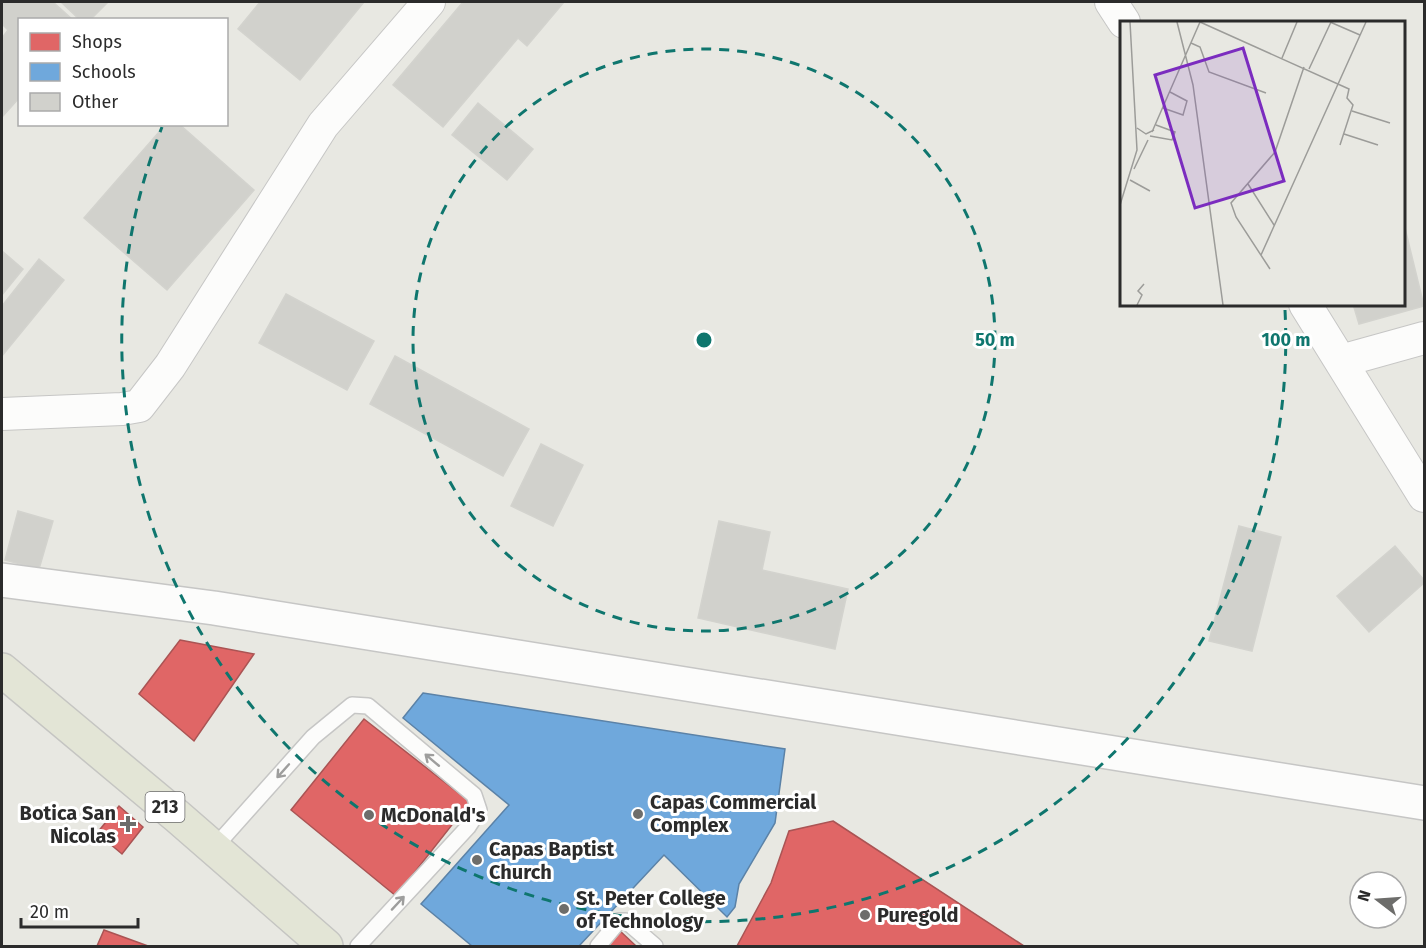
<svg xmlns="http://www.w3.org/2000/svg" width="1426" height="948" viewBox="0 0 1426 948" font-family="'Fira Sans',sans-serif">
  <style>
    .shops { fill: #e06666; stroke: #aa5454; stroke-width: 1.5 }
    .schools { fill: #6fa8dc; stroke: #5b82a7; stroke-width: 1.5 }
    .building { fill: #d1d1cc; stroke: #d3d3ce; stroke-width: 1.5 }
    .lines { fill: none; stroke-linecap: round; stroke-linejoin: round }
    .service-casing { stroke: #c6c6c5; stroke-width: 18 }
    .minor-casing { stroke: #c6c6c5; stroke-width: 34 }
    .tertiary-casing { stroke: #c6c6c5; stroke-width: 36 }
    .primary-casing { stroke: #c5c5c2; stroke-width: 36 }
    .service { stroke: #fcfcfb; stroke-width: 15 }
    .minor { stroke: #fcfcfb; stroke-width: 32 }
    .tertiary { stroke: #fcfcfb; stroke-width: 33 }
    .primary { stroke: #e3e5d6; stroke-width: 33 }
    .oneway { stroke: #9e9e9d }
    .ring { fill: none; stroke: #0f766e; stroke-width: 3; stroke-dasharray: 10 8 }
    .poi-dot { fill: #6d6d6b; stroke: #fff; stroke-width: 2 }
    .labels { text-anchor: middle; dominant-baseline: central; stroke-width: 6; stroke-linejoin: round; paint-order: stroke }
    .shield { fill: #fff; stroke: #6b6b6b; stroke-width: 1.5 }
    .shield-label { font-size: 18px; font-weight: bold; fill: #2b2b2b }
    .poi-label { font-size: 20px; font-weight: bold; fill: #2b2b2b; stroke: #fff; text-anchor: start }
    .inset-road { fill: none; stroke: #9c9c99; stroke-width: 1.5 }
    .view { fill: #7b2cbf; fill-opacity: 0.15; stroke: #7b2cbf; stroke-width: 3 }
    .inset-edge { fill: none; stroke: #2b2b2b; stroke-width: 3 }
    .centre { fill: #0f766e; stroke: #fff; stroke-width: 3 }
    .ring-label { font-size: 18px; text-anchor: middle; font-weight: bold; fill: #0f766e; stroke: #fff; stroke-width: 6; stroke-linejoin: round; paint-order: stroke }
  </style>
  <rect width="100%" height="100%" fill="#e8e8e2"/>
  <path class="shops" d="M180,640L254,654L194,741L139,694Z
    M364,719L470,802L396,896L291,810Z
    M119,806L143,827L122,854L97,833Z
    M833,821L1024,946H737L771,883L789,831Z
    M104,930L148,946H97Z
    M619,930L636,946H607Z"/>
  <path class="schools" d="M423,693L785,749L775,823L739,884L735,907L727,917L664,855L579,946H472L421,904L509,805L403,718Z"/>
  <path class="building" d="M2,2H53L73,20H20V97L2,117V53L4,51L2,48V38L8,30L2,24Z
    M61,2H108L90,20H80Z
    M260,2H364L300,80L238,29Z
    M463,2H564L527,46L518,38L443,127L393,85Z
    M478,103L533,149L507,180L452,135Z
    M166,124H179L254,190L167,290L84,218Z
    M1404,224L1424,306L1359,324L1353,304H1404Z
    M2,251L23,269L2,295Z
    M39,259L64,280L2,356V306Z
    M286,294L374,341L347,390L259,343Z
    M395,356L529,429L503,476L370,404Z
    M541,444L583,465L553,526L511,506Z
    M18,511L53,521L39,569L5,560Z
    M719,521L770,532L762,570L848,589L835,649L698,618Z
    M1239,526L1281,537L1252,651L1209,641Z
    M1395,546L1424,580V583L1369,632L1337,596Z"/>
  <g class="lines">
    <g class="service-casing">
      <path id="service" d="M213,849L313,737L352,705L368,706L474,795L479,810L468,827L358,946
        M598,946L619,921H626L655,946"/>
    </g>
    <g class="minor-casing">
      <path id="minor" d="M1111,2L1124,22
        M1305,304L1424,496
        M1341,361L1424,338
        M2,414L122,409L139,406L170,366L323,125L429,2"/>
    </g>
    <g class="tertiary-casing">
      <path id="tertiary" d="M2,580L214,608L1424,803"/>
    </g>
    <g class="primary-casing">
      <path id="primary" d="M2,670L178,817L326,946"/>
    </g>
    <use href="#service" class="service"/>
    <use href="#minor" class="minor"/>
    <use href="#tertiary" class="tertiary"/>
    <use href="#primary" class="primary"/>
  </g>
  <defs><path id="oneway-shaft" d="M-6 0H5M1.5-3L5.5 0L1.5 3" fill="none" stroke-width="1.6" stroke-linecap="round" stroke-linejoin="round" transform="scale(1.5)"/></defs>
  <g class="oneway">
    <use href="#oneway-shaft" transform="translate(432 760) rotate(-140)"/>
    <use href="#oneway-shaft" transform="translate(283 771) rotate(132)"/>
    <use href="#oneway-shaft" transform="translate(398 903) rotate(-47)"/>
  </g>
  <g class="ring">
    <circle cx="704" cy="340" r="291"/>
    <path d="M1285 310A582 582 0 1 1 162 127"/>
  </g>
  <g class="poi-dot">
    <circle cx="638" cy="814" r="6"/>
    <circle cx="369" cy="815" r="6"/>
    <path d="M125 815h6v6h6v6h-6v6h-6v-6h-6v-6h6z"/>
    <circle cx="477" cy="860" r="6"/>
    <circle cx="564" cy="909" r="6"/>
    <circle cx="865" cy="915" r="6"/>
  </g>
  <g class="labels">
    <rect class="shield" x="145.5" y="792" width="39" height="30" rx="4.5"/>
    <g class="shield-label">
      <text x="165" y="807">213</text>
    </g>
    <g class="poi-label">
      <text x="650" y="802">Capas Commercial<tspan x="650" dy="23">Complex</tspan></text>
      <text x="116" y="813" text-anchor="end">Botica San<tspan x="116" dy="23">Nicolas</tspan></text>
      <text x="381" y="815">McDonald's</text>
      <text x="489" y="849">Capas Baptist<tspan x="489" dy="23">Church</tspan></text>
      <text x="576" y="898">St. Peter College<tspan x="576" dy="23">of Technology</tspan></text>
      <text x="877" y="915">Puregold</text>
    </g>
  </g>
  <g transform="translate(1120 21)">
    <rect width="285" height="285" fill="#e8e8e2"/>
    <path class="inset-road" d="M57,1L73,64L103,284M80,1L229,68L227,77L233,84L220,124M210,1L240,14M71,22L80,26L89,51L146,72M162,37L177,1M189,48L211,1M43,87L63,94L67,80L50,71M232,90L270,102M17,107L26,113L34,109M32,111L80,1M224,113L258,124M30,115L52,119L55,111L36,104M14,148L28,119M10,159L30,170M128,163L154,204M0,184L17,129L10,1M141,234L246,1M150,248L116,196L111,182L155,131L184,46M17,284L22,274L18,270L24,263"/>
    <path class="view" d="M123,27L164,160L75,187L35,54Z"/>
    <rect width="285" height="285" class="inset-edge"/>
  </g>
  <circle cx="704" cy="340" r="9" class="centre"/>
  <g class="ring-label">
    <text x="995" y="346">50 m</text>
    <text x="1286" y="346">100 m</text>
  </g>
  <rect width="1426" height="948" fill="none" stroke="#2b2b2b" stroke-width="6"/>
  <rect x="18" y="18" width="210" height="108" fill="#ffffff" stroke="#aaaaaa" stroke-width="1.5"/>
  <rect x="30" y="33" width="30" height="18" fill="#e06666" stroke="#aaaaaa" stroke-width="1.5"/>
  <text x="72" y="48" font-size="18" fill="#2b2b2b">Shops</text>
  <rect x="30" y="63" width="30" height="18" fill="#6fa8dc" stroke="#aaaaaa" stroke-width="1.5"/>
  <text x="72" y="78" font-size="18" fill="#2b2b2b">Schools</text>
  <rect x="30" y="93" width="30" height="18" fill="#d1d1cc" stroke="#aaaaaa" stroke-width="1.5"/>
  <text x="72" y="108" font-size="18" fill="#2b2b2b">Other</text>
  <g transform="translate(1378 900) rotate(287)"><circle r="28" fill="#ffffff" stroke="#aaaaaa" stroke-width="1.5"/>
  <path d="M0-4.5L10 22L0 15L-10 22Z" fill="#6d6d6b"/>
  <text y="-9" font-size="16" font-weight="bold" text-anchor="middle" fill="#2b2b2b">N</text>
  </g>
  <path d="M21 918v9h117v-9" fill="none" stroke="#2b2b2b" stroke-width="3"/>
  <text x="30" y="918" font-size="18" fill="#2b2b2b" stroke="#ffffff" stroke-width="4.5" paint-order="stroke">20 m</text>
</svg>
